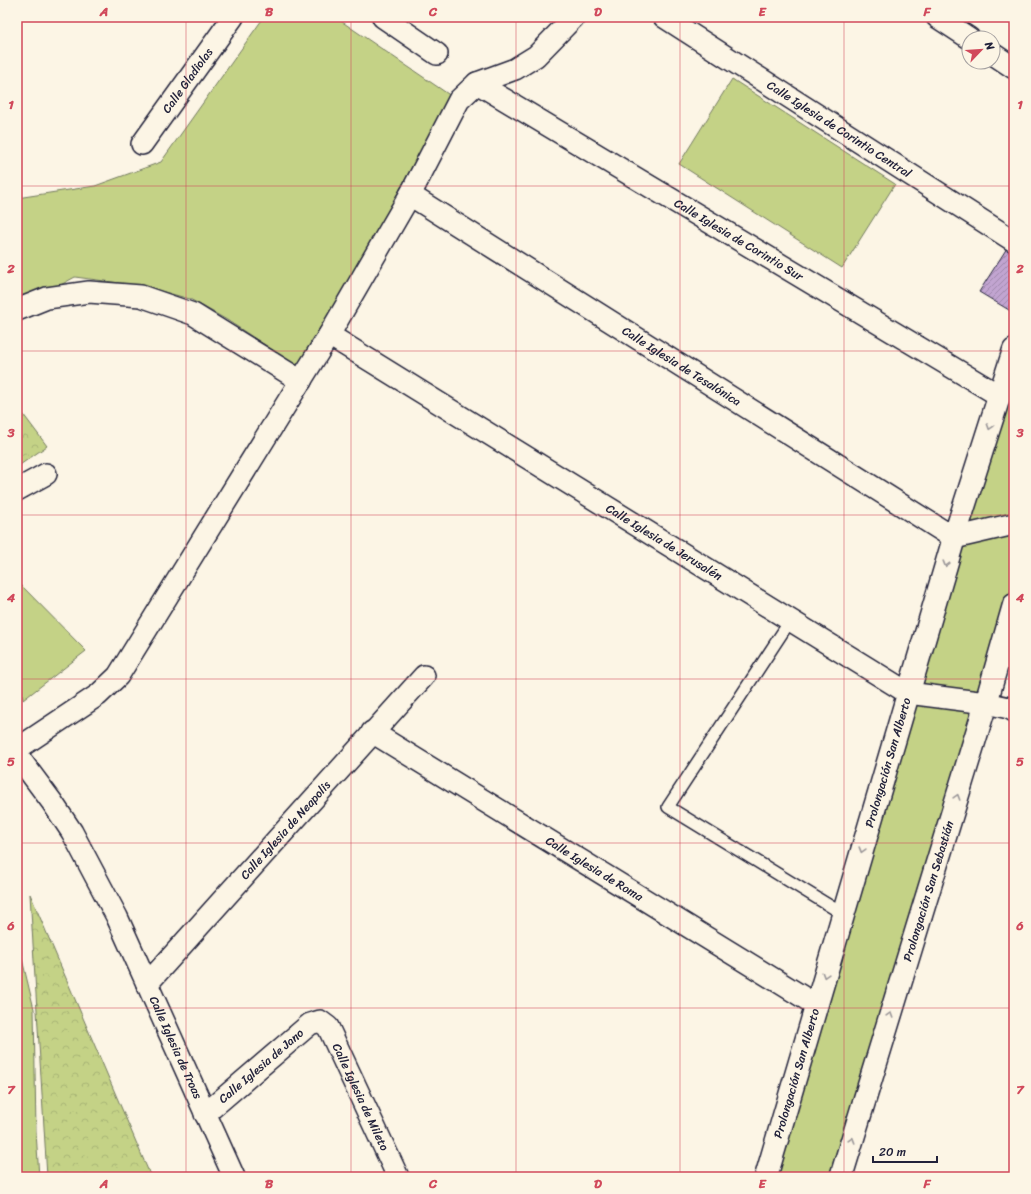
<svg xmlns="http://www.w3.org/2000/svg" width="1031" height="1194" viewBox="0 0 1031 1194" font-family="Sriracha,sans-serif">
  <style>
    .green { fill: #c4d286; stroke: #737a60 }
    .forest { fill: url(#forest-crowns); stroke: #737a60 }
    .building { fill: url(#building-hatch); stroke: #22223b }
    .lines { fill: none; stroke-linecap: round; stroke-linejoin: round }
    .service-casing { stroke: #22223b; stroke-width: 14 }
    .minor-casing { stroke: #22223b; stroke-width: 24 }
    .secondary-casing { stroke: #22223b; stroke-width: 25 }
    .service { stroke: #fcf5e5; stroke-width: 11 }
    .minor { stroke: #fcf5e5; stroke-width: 21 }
    .secondary { stroke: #fcf5e5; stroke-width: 22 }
    .oneway { stroke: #9a9698 }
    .grid { fill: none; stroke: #d1495b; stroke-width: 1; stroke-opacity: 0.55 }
    .labels { text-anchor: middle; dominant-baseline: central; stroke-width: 3; stroke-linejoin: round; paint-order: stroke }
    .street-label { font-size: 12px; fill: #22223b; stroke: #fcf5e5 }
    .neatline { fill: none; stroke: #d1495b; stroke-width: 1.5 }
    .grid-label { font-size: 13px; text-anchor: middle; font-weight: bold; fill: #d1495b }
  </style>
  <defs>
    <pattern id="forest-crowns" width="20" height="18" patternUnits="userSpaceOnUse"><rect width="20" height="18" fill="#c4d286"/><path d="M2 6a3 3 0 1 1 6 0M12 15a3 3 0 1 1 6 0" fill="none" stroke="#a8b475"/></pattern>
    <pattern id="building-hatch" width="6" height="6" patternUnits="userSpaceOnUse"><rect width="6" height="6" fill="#c2a5d1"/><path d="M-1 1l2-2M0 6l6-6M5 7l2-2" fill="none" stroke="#9d86ab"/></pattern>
  </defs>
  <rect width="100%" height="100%" fill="#fcf5e5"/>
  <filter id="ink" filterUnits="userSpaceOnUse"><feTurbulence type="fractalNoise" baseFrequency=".025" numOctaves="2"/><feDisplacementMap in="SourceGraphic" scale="8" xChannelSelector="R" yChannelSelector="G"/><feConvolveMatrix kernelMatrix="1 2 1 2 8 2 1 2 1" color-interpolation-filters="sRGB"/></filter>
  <g filter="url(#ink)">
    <path class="green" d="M264,17H335L451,96L301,369L227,320L190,299L142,286L75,277L17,309V198L95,186L161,162Z
      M732,79L895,184L842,268L679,164Z
      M1014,367V579L835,1177H773Z
      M17,581L86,651L23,700L17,655Z
      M17,938L34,1009L36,1132L39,1177H17Z"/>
    <path class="forest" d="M17,406L47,446L17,467Z
      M30,894L151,1177H47Z"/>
    <path class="building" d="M1007,248L1014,252V313L979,292Z"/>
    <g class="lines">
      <g class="service-casing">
        <path id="service" d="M790,621L668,807L843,914"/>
      </g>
      <g class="minor-casing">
        <g id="minor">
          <path d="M383,17L437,54"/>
          <path id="s1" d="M664,17L1014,241"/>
          <path d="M937,17L969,38"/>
          <path d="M993,54L1014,68"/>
          <path id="s2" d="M477,83L1000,396"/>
          <path id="s3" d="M142,144L233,17"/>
          <path id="s4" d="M410,195L954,538L1014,524"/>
          <path d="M17,310L47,298L89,292L141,296L193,314L301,381"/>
          <path id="s5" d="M329,335L908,693L986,703L1009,708L1014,711"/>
          <path d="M17,490L46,474"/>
          <path d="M1000,656L1014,660"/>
          <path id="s6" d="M372,732L816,1005"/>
          <path d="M17,749L98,695L118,676L329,335L410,195L459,100L477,83L515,69L536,56L574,17"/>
          <path id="s7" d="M17,755L52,802L72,832L117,917L234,1177"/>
          <path id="s8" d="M147,984L424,676"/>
          <path id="s9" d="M205,1114L310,1024L320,1021L328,1027L398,1177"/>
        </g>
      </g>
      <g class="secondary-casing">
        <g id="secondary">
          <path id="s10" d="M766,1177L954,538L1014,350"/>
          <path id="s11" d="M841,1177L986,703L1014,605"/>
        </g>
      </g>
      <use href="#service" class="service"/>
      <use href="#minor" class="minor"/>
      <use href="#secondary" class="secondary"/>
    </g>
    <defs><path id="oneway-chevron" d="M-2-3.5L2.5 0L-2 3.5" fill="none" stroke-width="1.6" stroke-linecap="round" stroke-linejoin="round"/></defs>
    <g class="oneway">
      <use href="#oneway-chevron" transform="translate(990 427) rotate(108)"/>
      <use href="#oneway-chevron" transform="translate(946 564) rotate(106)"/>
      <use href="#oneway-chevron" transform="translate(957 797) rotate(-73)"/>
      <use href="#oneway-chevron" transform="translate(862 850) rotate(106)"/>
      <use href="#oneway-chevron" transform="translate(825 975) rotate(107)"/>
      <use href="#oneway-chevron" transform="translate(890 1015) rotate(-73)"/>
      <use href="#oneway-chevron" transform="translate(852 1140) rotate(-73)"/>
    </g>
  </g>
  <path class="grid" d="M186,17V1177M351,17V1177M516,17V1177M680,17V1177M844,17V1177M17,186H1014M17,351H1014M17,515H1014M17,679H1014M17,843H1014M17,1008H1014"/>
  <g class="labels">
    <g class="street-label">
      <text stroke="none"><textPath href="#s3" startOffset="78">Calle Gladiolas</textPath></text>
      <text stroke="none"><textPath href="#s1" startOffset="208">Calle Iglesia de Corintio Central</textPath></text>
      <text stroke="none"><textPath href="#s2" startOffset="305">Calle Iglesia de Corintio Sur</textPath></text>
      <text stroke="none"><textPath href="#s4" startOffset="321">Calle Iglesia de Tesalónica</textPath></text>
      <text stroke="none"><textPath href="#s5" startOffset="394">Calle Iglesia de Jerusalén</textPath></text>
      <text stroke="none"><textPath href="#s10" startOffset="432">Prolongación San Alberto</textPath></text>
      <text stroke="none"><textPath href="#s8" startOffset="207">Calle Iglesia de Neapolis</textPath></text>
      <text stroke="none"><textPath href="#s6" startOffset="261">Calle Iglesia de Roma</textPath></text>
      <text stroke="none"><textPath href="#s11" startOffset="299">Prolongación San Sebastián</textPath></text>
      <text stroke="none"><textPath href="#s7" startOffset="334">Calle Iglesia de Troas</textPath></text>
      <text stroke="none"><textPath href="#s9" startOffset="74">Calle Iglesia de Jano</textPath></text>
      <text stroke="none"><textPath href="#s10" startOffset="108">Prolongación San Alberto</textPath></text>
      <text stroke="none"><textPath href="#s9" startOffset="236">Calle Iglesia de Mileto</textPath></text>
    </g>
  </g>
  <rect width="1031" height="1194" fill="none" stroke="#fcf5e5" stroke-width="44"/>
  <g transform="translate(981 50) rotate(65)"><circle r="19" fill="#fcf5e5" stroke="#a5a1a1"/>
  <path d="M0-3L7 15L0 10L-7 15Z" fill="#d1495b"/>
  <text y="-6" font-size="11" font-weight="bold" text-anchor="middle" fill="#22223b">N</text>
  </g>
  <path d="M873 1156v6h64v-6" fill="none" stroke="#22223b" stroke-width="2"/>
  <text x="879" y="1156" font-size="12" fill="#22223b" stroke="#fcf5e5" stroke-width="3" paint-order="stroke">20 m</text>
  <rect x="22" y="22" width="987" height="1150" class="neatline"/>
  <g class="grid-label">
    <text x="104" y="16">A</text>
    <text x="269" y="16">B</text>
    <text x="433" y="16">C</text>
    <text x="598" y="16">D</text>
    <text x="762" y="16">E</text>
    <text x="927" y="16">F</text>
    <text x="11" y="109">1</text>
    <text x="1020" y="109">1</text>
    <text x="11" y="273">2</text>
    <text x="1020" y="273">2</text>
    <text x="11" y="437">3</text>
    <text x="1020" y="437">3</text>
    <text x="11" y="602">4</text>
    <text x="1020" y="602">4</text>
    <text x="11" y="766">5</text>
    <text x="1020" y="766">5</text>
    <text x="11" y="930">6</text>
    <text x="1020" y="930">6</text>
    <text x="11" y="1094">7</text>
    <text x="1020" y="1094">7</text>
    <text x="104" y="1188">A</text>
    <text x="269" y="1188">B</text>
    <text x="433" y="1188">C</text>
    <text x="598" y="1188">D</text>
    <text x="762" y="1188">E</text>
    <text x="927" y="1188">F</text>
  </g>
</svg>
